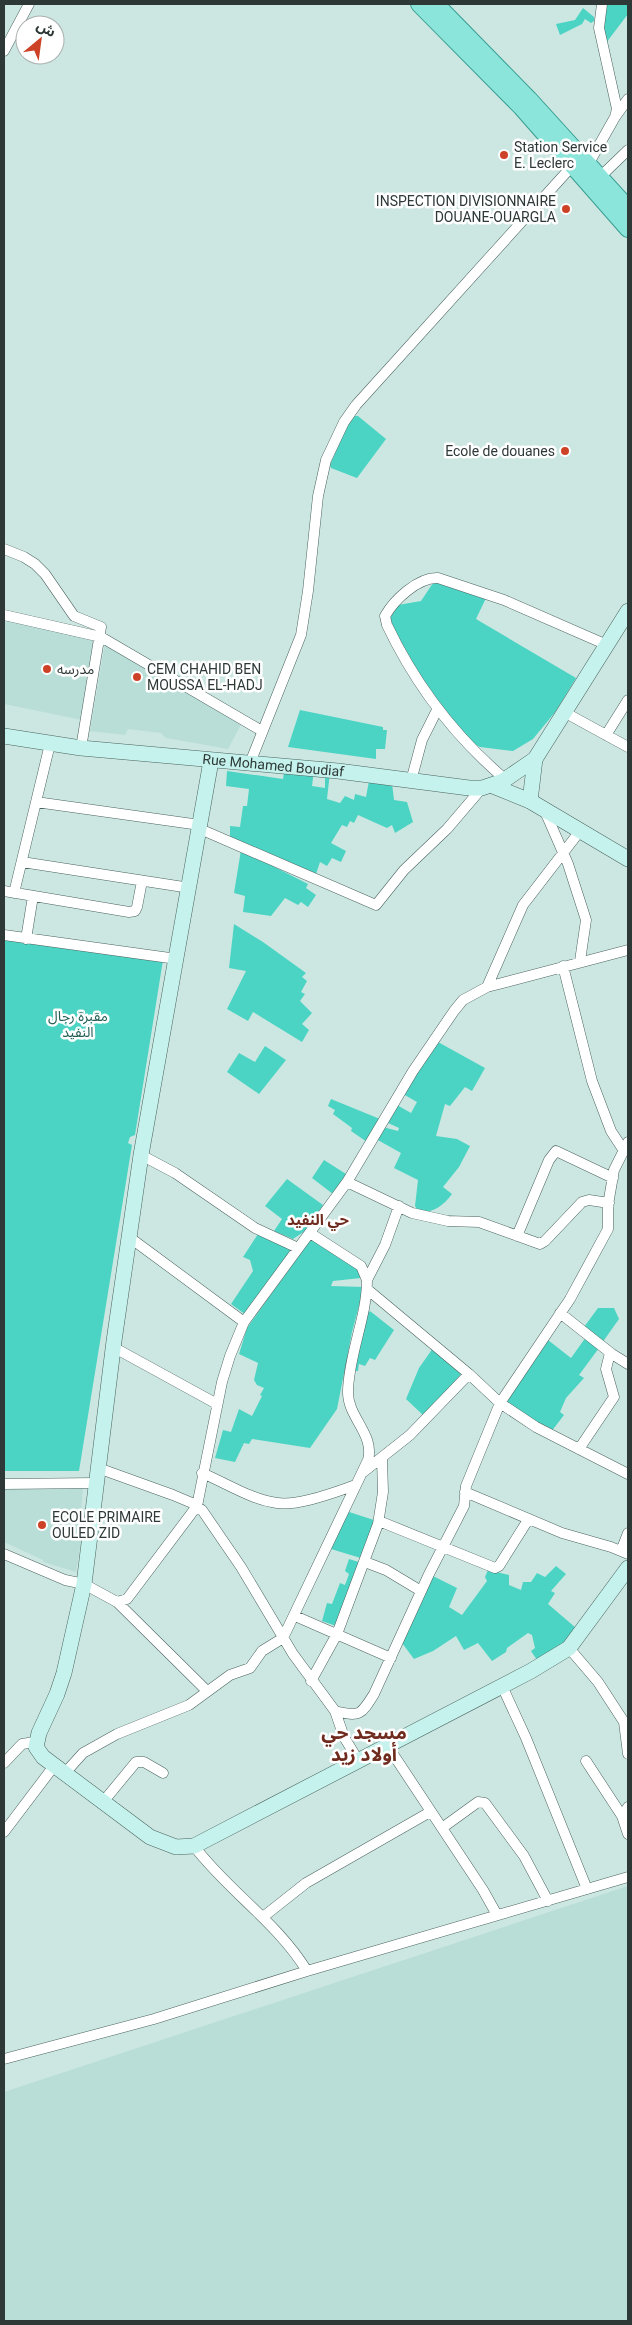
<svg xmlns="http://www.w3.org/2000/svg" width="632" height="2325" viewBox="0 0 632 2325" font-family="Roboto,'Noto Sans Arabic',sans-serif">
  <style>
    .built { fill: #b9ded7 }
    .green { fill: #4bd4c3 }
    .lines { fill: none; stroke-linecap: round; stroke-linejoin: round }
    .street-casing { stroke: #4b635f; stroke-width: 11 }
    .secondary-casing { stroke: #4b635f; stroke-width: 16 }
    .primary-casing { stroke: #389d91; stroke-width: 18 }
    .street { stroke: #fff; stroke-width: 10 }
    .secondary { stroke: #c5f2ec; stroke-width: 15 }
    .primary { stroke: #8be5da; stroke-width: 16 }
    .poi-dot { fill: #cd4226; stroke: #fff; stroke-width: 2 }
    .labels { text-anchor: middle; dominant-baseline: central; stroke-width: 5; stroke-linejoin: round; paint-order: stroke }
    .poi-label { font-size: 14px; fill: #2e3937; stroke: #fff; text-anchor: start }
    .street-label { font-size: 14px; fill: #2e3937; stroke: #fff }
    .park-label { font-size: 14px; fill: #256058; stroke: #fff }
    .neighbourhood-label { font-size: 15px; font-weight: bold; fill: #6f2b1d; stroke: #fff }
    .district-label { font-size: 19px; font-weight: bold; fill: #6f2b1d; stroke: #fff }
  </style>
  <rect width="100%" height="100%" fill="#cce7e2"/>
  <path class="built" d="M4,612L98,634L82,720L4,704Z
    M106,637L245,717L228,749L166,738L161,733L128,729L125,735L90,731Z
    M4,1485L83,1487L81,1512L77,1515L76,1521L83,1530L76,1572L43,1562V1560L4,1542Z
    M628,1886V2321H4V2092Z"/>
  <path class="green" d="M605,4H628V14L606,43L603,42Z
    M583,8L594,17V21L591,23L585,19L582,24L560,35L556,24L575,20Z
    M355,416H358L386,439L357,478L331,468L330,465L345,430Z
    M435,580L487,596L476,619L576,678L556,711L533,739L513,751L480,747L468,741L441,713L388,622L398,605L421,601Z
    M300,710L383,727V730H387L385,749H376V759L288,747Z
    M285,766L314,770L312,786L325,788V772H330L327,799L340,803L345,796L354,800L355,794L366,797L369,781L392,783L394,800L407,802L413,822L395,833L392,825L387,828L358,815L354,823L350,821L347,827L342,825L331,843L346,851L341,862L332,858L327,866L320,862L315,877L241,845L242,841L230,840V826L240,827L243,806H247L249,789L226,786L227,771L283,779Z
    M241,850L308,884L306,888L316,895L308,907L301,902L298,905L285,898L271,916L243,912L245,896L234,893Z
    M234,924L263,942L306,973L302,977L307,981L301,992L305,994L300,1001L312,1013L302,1024L309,1030L302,1042L253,1012L248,1021L227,1009L246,971L229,968Z
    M4,938L163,960L135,1135L130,1137L128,1143L132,1145L79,1471H4Z
    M438,1042L485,1068L472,1091L465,1087L450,1106L445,1104L436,1136L457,1139L470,1146L459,1167L443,1187L452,1194C443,1206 434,1212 419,1213L415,1206L418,1180L394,1168L401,1153L376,1139L383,1127L398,1131L399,1128L388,1123L397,1105L411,1113L417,1102L403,1094Z
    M265,1046L286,1060L259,1094L227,1072L239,1053L255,1062Z
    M331,1099L380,1119L367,1142L351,1131L352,1128L333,1114L335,1110L328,1106Z
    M324,1160L346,1174L333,1194L312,1178Z
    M287,1179L323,1205L305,1231L293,1239L274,1231L282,1219L265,1206Z
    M258,1234L292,1248L246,1315L231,1304L253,1271L250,1260L243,1257Z
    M322,1236C344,1247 353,1255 361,1278L333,1281L331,1286L364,1287L352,1332L337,1409L310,1448L252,1439L249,1444L244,1443L235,1462L215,1458L223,1430L231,1432L239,1409L252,1416L262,1396L260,1395L264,1388L257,1385L254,1380L258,1363L239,1354L247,1328L311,1238Z
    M598,1308H614L619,1319L602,1343L584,1327Z
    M370,1311L394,1330L375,1360L370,1358L365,1366L359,1364L358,1371H355L364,1318Z
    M586,1337L599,1348L579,1375L584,1378L566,1398L560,1412L564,1415L551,1432L504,1400L548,1340L571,1358Z
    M433,1348L463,1372L424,1416L406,1399L419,1368Z
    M346,1511L377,1521L364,1559L331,1549Z
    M349,1559L362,1563L336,1626L322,1621L327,1603L332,1604L340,1583L345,1585L349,1574L345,1571Z
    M556,1566L566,1574L551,1591L555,1593L548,1604L576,1628L562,1646L537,1660L531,1651L535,1648L532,1635L528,1633L507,1648L506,1652L492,1661L478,1643L464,1650L456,1636L433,1651L414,1659L402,1643L431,1575L457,1588L449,1607L462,1615L487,1581L485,1577L488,1570L509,1575V1585L521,1590L523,1582H531L537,1573L545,1577Z"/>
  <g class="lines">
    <g class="street-casing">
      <path id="street" d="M4,51L29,4
        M615,117L628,99
        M589,163L615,117L617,109L599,28L602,4
        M601,176L628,150
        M4,549L24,557L35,564L45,574L74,616L101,627L81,748
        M4,615L101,637L262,731
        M564,712L628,747
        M606,735L628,700
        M250,763L301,635L308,591L318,496L326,460L344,422L356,405L573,165
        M506,780C454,736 416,686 387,625L385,616C394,600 418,577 438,578L504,600L607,645
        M411,781L422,740L437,710
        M36,802L200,825
        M544,809L568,864L586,920L580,961
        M200,829L376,905L404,870L447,829L482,788
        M22,862L190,888
        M4,891L129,912L135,911L137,907L142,881
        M14,893L50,744
        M4,935L177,959
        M26,939L33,896
        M563,966L592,1081L611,1131L624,1151
        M487,987L523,905L580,831
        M141,1155L175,1173L255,1228L298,1248
        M347,1182L412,1213L448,1221L479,1222L540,1244L545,1241L582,1202L589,1200L609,1203
        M517,1236L549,1160L556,1151L613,1178
        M129,1237L244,1322
        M367,1280L385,1245L399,1206
        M367,1289L469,1374L500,1403L536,1427L628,1474
        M560,1313L612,1354L628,1364
        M113,1347L217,1404
        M579,1449L614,1397L606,1369L610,1353
        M98,1468L173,1495L192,1503L202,1510L241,1567L293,1654L335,1711L344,1737L358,1760
        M202,1473C226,1483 252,1500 277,1503C300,1506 335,1492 356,1485
        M362,1473L410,1435L469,1374
        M4,1484L96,1483
        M465,1492L562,1533L611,1547L628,1554
        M379,1521L495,1568L499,1566L528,1520
        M621,1551L628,1533
        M4,1554L65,1580L84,1584L117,1602L127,1599L197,1506L222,1382L230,1356L244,1322L347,1182L413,1071L454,1011L463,1000L487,987L628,950
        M365,1562L386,1570L421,1591
        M117,1602L207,1691
        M295,1616L391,1658
        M569,1648L598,1682L624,1722L628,1754
        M311,1681L337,1634L378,1524L383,1492L382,1459
        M502,1686L526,1738L587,1889
        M335,1711C360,1717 361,1715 374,1694L429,1574L464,1506L466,1486L500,1403L570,1299L608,1229V1205L614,1170L628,1142
        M387,1745L483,1890L497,1915
        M586,1761L622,1816
        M4,1763L22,1744L35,1742
        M65,1773L83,1753L117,1734L189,1705L230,1675L250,1668L262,1651L283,1638L368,1460C375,1434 347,1417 348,1391C349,1353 367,1317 367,1280L361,1266L310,1233
        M103,1802L136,1762H144L163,1773
        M628,1807L622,1816L628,1834
        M442,1828L478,1802L485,1803L524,1856L548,1901
        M4,1832L54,1766
        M194,1846C228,1891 277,1922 307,1971
        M263,1917L306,1883L430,1812
        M4,2059L154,2019L307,1971L628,1877"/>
    </g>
    <g class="secondary-casing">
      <g id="secondary">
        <path id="s1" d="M4,736L81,748L338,771L469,788H482L503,781L535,759L628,611"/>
        <path d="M211,761L141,1155L114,1341L84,1584L64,1673L57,1694L39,1733L36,1747L43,1757L150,1837L176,1847L194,1846L531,1671L569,1648L628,1568"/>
        <path d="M493,786L530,801L628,859"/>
        <path d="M530,801L535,759"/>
      </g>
    </g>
    <g class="primary-casing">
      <path id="primary" d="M419,4L521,107L628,229
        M436,4L529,99L628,208"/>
    </g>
    <use href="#street" class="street"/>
    <use href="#secondary" class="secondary"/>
    <use href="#primary" class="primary"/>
  </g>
  <g class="poi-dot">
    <circle cx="504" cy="155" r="5"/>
    <circle cx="566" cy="209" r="5"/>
    <circle cx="565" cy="451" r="5"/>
    <circle cx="47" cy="669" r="5"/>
    <circle cx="137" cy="677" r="5"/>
    <circle cx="42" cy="1525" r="5"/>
  </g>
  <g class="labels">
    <g class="poi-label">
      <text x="514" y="147">Station Service<tspan x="514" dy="16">E. Leclerc</tspan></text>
      <text x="556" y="201" text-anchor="end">INSPECTION DIVISIONNAIRE<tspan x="556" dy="16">DOUANE-OUARGLA</tspan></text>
      <text x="555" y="451" text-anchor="end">Ecole de douanes</text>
      <text x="57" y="669">مدرسه</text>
      <text x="147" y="669">CEM CHAHID BEN<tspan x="147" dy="16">MOUSSA EL-HADJ</tspan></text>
      <text x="52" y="1517">ECOLE PRIMAIRE<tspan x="52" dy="16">OULED ZID</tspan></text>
    </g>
    <g class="street-label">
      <text stroke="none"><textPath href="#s1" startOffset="271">Rue Mohamed Boudiaf</textPath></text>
    </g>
    <g class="park-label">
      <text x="78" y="1016">مقبرة رجال<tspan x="78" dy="16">النفيد</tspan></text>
    </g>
    <g class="neighbourhood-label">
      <text x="318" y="1220">حي النفيد</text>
    </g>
    <g class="district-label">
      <text x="364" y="1732">مسجد حي<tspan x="364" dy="22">أولاد زيد</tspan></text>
    </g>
  </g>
  <rect width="632" height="2325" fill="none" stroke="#2e3937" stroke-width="10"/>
  <g transform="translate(40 40) rotate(29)"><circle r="24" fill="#ffffff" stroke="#abb0af"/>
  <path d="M0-4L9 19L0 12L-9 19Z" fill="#cd4226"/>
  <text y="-8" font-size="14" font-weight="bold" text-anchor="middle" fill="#2e3937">ش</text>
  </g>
</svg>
